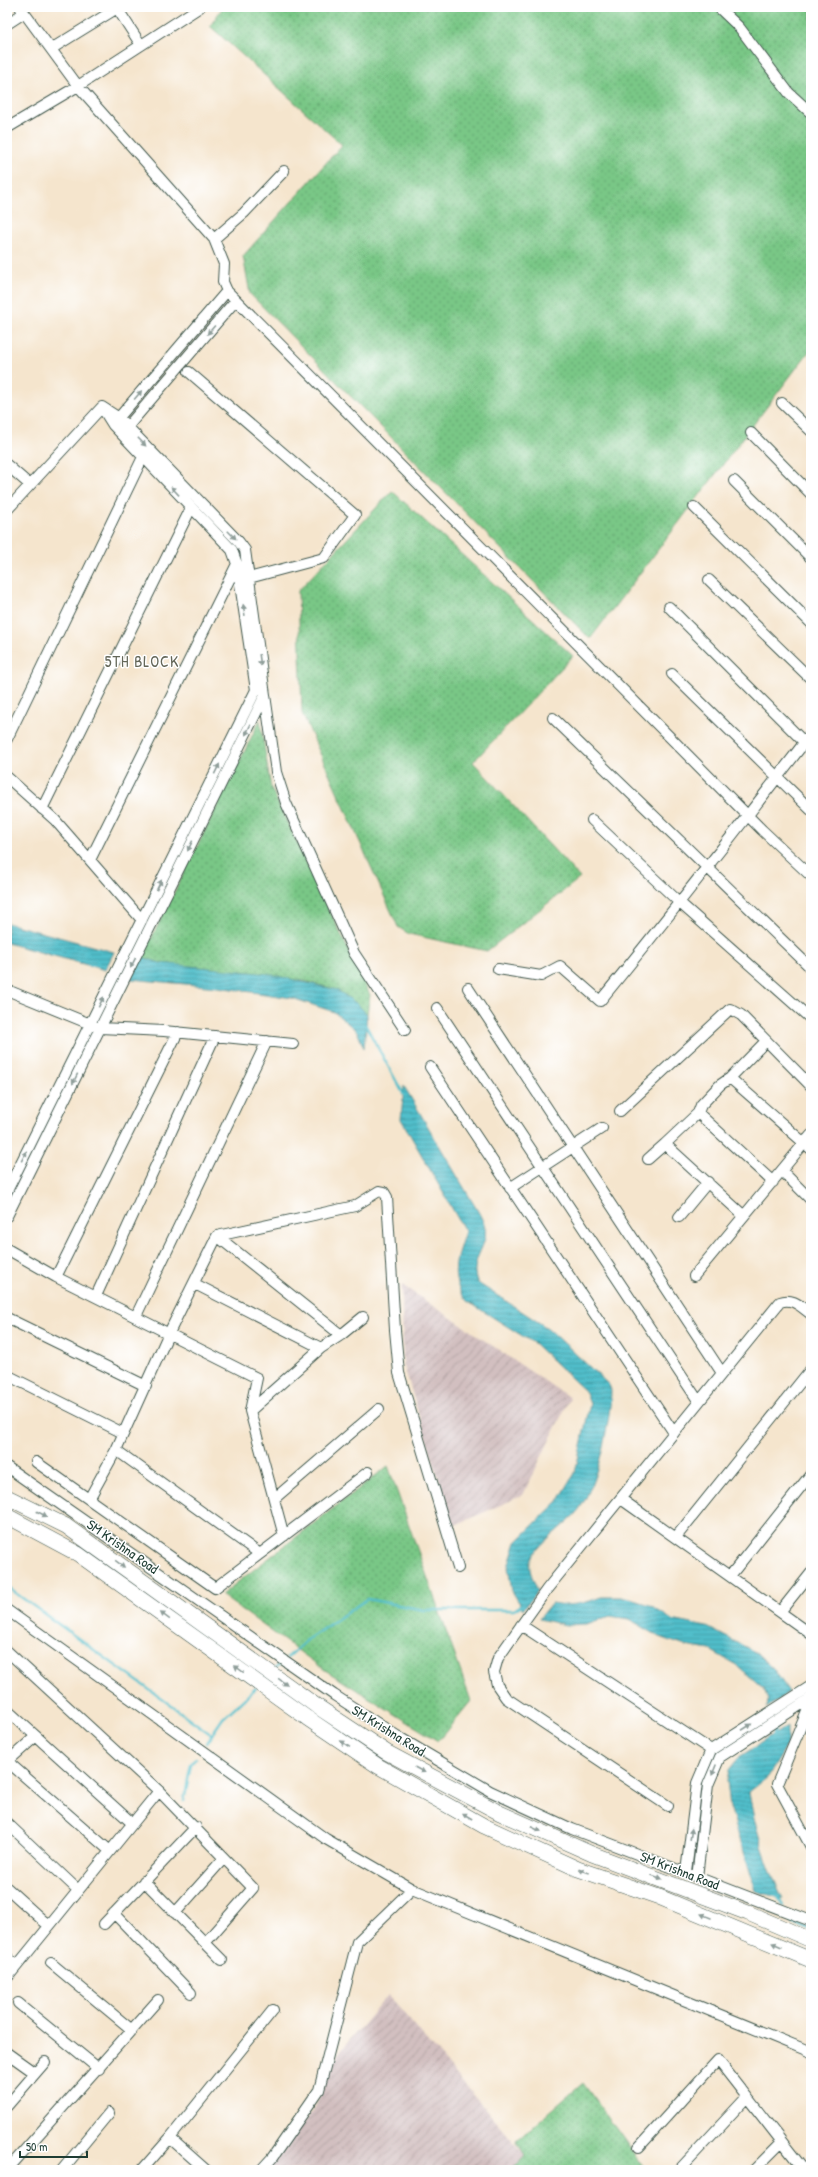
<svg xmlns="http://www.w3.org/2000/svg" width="818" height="2177" viewBox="0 0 818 2177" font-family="'Patrick Hand',sans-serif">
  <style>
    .industrial { fill: url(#industrial-furrows) }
    .grass { fill: url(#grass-dots); stroke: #4c825d }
    .water { fill: url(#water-rules); stroke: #387e7f }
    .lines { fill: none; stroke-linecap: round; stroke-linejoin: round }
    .stream { stroke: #51beca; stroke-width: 2.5 }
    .minor-casing { stroke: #3f564b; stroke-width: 12 }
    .highway-casing { stroke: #3f564b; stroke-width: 16 }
    .minor { stroke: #fff; stroke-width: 10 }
    .highway { stroke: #fff; stroke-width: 15 }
    .oneway { fill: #8f9e9a }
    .labels { text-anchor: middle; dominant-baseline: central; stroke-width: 3; stroke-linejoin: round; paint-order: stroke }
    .street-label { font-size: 14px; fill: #1f3d34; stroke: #fff }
    .quarter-label { font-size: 16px; letter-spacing: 1px; fill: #646759; stroke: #fff }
  </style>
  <defs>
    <pattern id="industrial-furrows" width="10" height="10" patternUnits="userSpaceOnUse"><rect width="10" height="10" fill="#d2bfc0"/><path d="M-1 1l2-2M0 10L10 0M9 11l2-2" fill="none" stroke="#aa9c9d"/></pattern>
    <pattern id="grass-dots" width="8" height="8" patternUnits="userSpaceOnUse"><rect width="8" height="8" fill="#79c786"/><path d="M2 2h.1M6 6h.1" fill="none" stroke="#63a36e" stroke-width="1.8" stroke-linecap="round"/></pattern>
    <pattern id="water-rules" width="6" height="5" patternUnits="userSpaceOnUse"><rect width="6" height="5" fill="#51beca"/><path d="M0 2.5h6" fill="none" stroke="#439ca5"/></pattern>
  </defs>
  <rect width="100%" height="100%" fill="#fff"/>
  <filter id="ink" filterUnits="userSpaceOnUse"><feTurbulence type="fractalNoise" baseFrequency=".025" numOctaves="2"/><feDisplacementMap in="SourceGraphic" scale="8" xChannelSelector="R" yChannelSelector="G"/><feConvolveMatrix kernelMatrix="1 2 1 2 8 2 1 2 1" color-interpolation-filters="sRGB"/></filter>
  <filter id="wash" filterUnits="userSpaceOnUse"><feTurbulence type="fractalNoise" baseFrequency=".012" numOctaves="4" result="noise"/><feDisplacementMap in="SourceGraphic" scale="16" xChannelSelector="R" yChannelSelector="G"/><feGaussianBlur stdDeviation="0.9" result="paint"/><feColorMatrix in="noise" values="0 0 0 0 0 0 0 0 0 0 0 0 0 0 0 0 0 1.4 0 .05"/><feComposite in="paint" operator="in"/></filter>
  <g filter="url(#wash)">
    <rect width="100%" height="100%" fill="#f5e5cd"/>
    <path class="industrial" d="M402,1285L570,1398L523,1495L453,1526L403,1363Z
      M388,1995L525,2155L511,2170H266L314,2109L338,2054Z"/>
    <path class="grass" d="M223,7H811V349L590,639L250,294L243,256L342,145L210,26Z
      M392,491L573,656L473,762L580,878L487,951L409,934L398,927L302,713L298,591Z
      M260,720L271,788L370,995L367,1014L356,1003L337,990L304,981L160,963L142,957Z
      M388,1466L471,1701L438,1741L325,1670L221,1595Z
      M583,2083L646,2170H511L525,2155L516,2141Z"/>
    <path class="water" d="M7,923L114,952L105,970L7,943Z
      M142,957L160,963L269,974L337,990L356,1003L367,1014L364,1048L357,1031L334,1012L292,998L218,987L130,979Z
      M404,1086L479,1213C481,1217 484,1223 485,1228C489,1247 467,1261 478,1283L549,1329L609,1385L611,1390C611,1420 596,1492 576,1513C564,1527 535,1545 530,1562C528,1571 535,1583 538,1591L523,1609L512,1591L508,1567L516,1542L559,1500L575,1473L590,1404L585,1391L535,1344L467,1301C447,1278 457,1257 465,1231L401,1119Z
      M601,1597H626L650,1605L672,1620L707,1627L738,1643L757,1653L775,1671L789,1692L767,1708L768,1699L763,1688L738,1666L710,1650L685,1646L660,1637L629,1619L610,1616L586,1624L566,1625L539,1619L552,1603C570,1607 583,1604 601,1597Z
      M787,1726V1746L768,1777L749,1792C755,1828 767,1866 783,1899L756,1891L730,1807L727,1780L729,1770L739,1757Z"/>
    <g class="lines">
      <path class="stream" d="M365,1024L405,1097
        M7,1587L212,1735
        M287,1658L308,1639L367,1599L424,1610H514L523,1604
        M275,1669L283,1662
        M772,1738L777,1724
        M206,1743L223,1718L256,1688
        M184,1801L191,1764L196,1758
        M777,1895L783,1906
        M788,1916L792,1922L811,1931"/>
    </g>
  </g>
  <g filter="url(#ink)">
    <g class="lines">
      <g class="minor-casing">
        <path id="minor" d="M20,7L78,86L214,239L224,264L223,282L227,291L762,830L811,876
          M718,7L739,27L789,93L811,113
          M117,8L141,45
          M7,24L24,13
          M51,49L119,7
          M7,128L78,86L200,7
          M214,239L244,213L284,171
          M189,372L355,515L324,558L249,578
          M782,403L811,431
          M115,422L227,291
          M123,432L236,300
          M751,433L811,494
          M7,465L30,485
          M734,481L811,558
          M694,507L811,623
          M7,510L102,407
          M709,580L811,679
          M669,607L811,749
          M672,674L811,810
          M265,695L276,772L286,803L354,953L405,1030
          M553,718L811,968
          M7,739L143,457
          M7,777L55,820L142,920
          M42,809L191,508
          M592,820L680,903L811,1019
          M90,860L237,564
          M498,969L541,976L560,966L600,1001C672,913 742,823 811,734
          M468,988L722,1373
          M7,990L100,1028L164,1031L293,1044
          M437,1008L699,1402
          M430,1067L674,1433
          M730,1078L811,1149
          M620,1111L730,1009L741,1015L811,1086
          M698,1113L773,1182
          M648,1159L665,1144
          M782,1171L811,1200
          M510,1188L602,1128
          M7,1191L256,690L237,564L232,550L113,425L103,409
          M7,1216L265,695L245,550L239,542L119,418L102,407
          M744,1216L665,1144L698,1113L701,1105L720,1085L730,1078L766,1041
          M679,1217L708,1182
          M217,1236L355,1206L379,1191L384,1192L387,1197L395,1330L399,1373L458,1568
          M217,1236L341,1335
          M7,1249L56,1277L257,1378L250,1411L284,1536
          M694,1276L811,1135
          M56,1277L178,1032
          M195,1284L321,1348
          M96,1296L215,1036
          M136,1316L267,1041
          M7,1318L146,1386
          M7,1375L123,1433
          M250,1411L321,1348L341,1335L363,1317
          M116,1450L260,1554
          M36,1462L215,1588L368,1472
          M7,1467L334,1695L397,1736L490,1791L572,1829L811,1921
          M89,1499L116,1450L168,1335L217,1236
          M274,1499L379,1409
          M621,1499L811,1634
          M676,1537L811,1369
          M730,1576L811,1474
          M7,1610L326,1839L412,1889L811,2052
          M780,1612L811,1573
          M521,1625L711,1750
          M7,1651L159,1791L253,1888L205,1943
          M811,1702L777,1784L811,1847
          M7,1710L132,1823
          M7,1761L110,1851
          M7,1762L36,1736
          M668,1806L506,1698L497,1685L494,1672L498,1658L547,1589L780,1302C793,1297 801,1307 811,1314
          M7,1823L78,1890
          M686,1872L697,1783L711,1750L811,1686
          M697,1877L708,1785L720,1757L811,1698
          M144,1881L222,1960
          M7,1888L49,1926
          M114,1913L191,1993
          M175,1913L224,1858
          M104,1924L196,1827
          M7,1957L16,1966
          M51,1963L132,2030
          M7,1978L159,1791
          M18,2003L99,2069
          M7,2053L35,2073
          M7,2106L45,2062
          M639,2147L718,2060L804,2170
          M7,2170L158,2000
          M62,2170L109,2113
          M142,2170L170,2138
          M206,2170L170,2138L273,2010
          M261,2170L272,2158L319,2090L357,1942L412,1889
          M679,2170L747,2097
          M754,2170L782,2142"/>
      </g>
      <g class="highway-casing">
        <path id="highway" d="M7,1497L66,1526L315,1705L386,1752L500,1813L592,1854L748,1913L811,1940
          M7,1516L78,1554L307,1718L378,1766L484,1826L578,1869L659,1897L811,1960"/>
      </g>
      <use href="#minor" class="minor"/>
      <use href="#highway" class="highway"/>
    </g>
    <defs><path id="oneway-solid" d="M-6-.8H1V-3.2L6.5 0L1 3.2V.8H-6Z"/></defs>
    <g class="oneway">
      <use href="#oneway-solid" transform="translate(211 330) rotate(131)"/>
      <use href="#oneway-solid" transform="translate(138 395) rotate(-50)"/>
      <use href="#oneway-solid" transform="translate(142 442) rotate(46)"/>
      <use href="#oneway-solid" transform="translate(175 491) rotate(-133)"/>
      <use href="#oneway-solid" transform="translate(232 535) rotate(45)"/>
      <use href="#oneway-solid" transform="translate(244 610) rotate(-99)"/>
      <use href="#oneway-solid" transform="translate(260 660) rotate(82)"/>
      <use href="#oneway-solid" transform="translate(248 730) rotate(116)"/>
      <use href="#oneway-solid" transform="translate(217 769) rotate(-64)"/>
      <use href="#oneway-solid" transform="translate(190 846) rotate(116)"/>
      <use href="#oneway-solid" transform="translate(159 885) rotate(-64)"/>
      <use href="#oneway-solid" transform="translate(133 963) rotate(116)"/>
      <use href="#oneway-solid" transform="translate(101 1002) rotate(-64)"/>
      <use href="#oneway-solid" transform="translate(75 1079) rotate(116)"/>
      <use href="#oneway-solid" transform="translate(24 1156) rotate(-63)"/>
      <use href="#oneway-solid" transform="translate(42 1514) rotate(27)"/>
      <use href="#oneway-solid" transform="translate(120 1564) rotate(36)"/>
      <use href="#oneway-solid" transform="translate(165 1616) rotate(-144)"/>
      <use href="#oneway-solid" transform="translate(239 1669) rotate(-144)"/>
      <use href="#oneway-solid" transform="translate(283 1682) rotate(36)"/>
      <use href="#oneway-solid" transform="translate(747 1727) rotate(-33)"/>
      <use href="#oneway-solid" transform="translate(345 1744) rotate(-146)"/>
      <use href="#oneway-solid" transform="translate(420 1770) rotate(28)"/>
      <use href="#oneway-solid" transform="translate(714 1770) rotate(112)"/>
      <use href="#oneway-solid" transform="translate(467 1816) rotate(-150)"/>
      <use href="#oneway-solid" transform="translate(536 1829) rotate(24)"/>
      <use href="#oneway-solid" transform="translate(691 1834) rotate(-82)"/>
      <use href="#oneway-solid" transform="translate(584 1871) rotate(-161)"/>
      <use href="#oneway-solid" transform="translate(657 1877) rotate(20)"/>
      <use href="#oneway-solid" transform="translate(706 1916) rotate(-158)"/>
      <use href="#oneway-solid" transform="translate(777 1945) rotate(-157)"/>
    </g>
  </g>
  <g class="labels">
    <g class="street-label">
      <text transform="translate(123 1546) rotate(35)">SM Krishna Road</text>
      <text transform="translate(389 1730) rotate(32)">SM Krishna Road</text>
      <text transform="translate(680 1870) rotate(21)">SM Krishna Road</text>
    </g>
    <g class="quarter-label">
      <text x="142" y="661">5TH BLOCK</text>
    </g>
  </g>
  <rect width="818" height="2177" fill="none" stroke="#fff" stroke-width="24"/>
  <path d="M20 2151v6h67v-6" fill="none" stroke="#1f3d34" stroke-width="2"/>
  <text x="26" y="2151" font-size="12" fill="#1f3d34" stroke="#ffffff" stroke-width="3" paint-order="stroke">50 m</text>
</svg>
